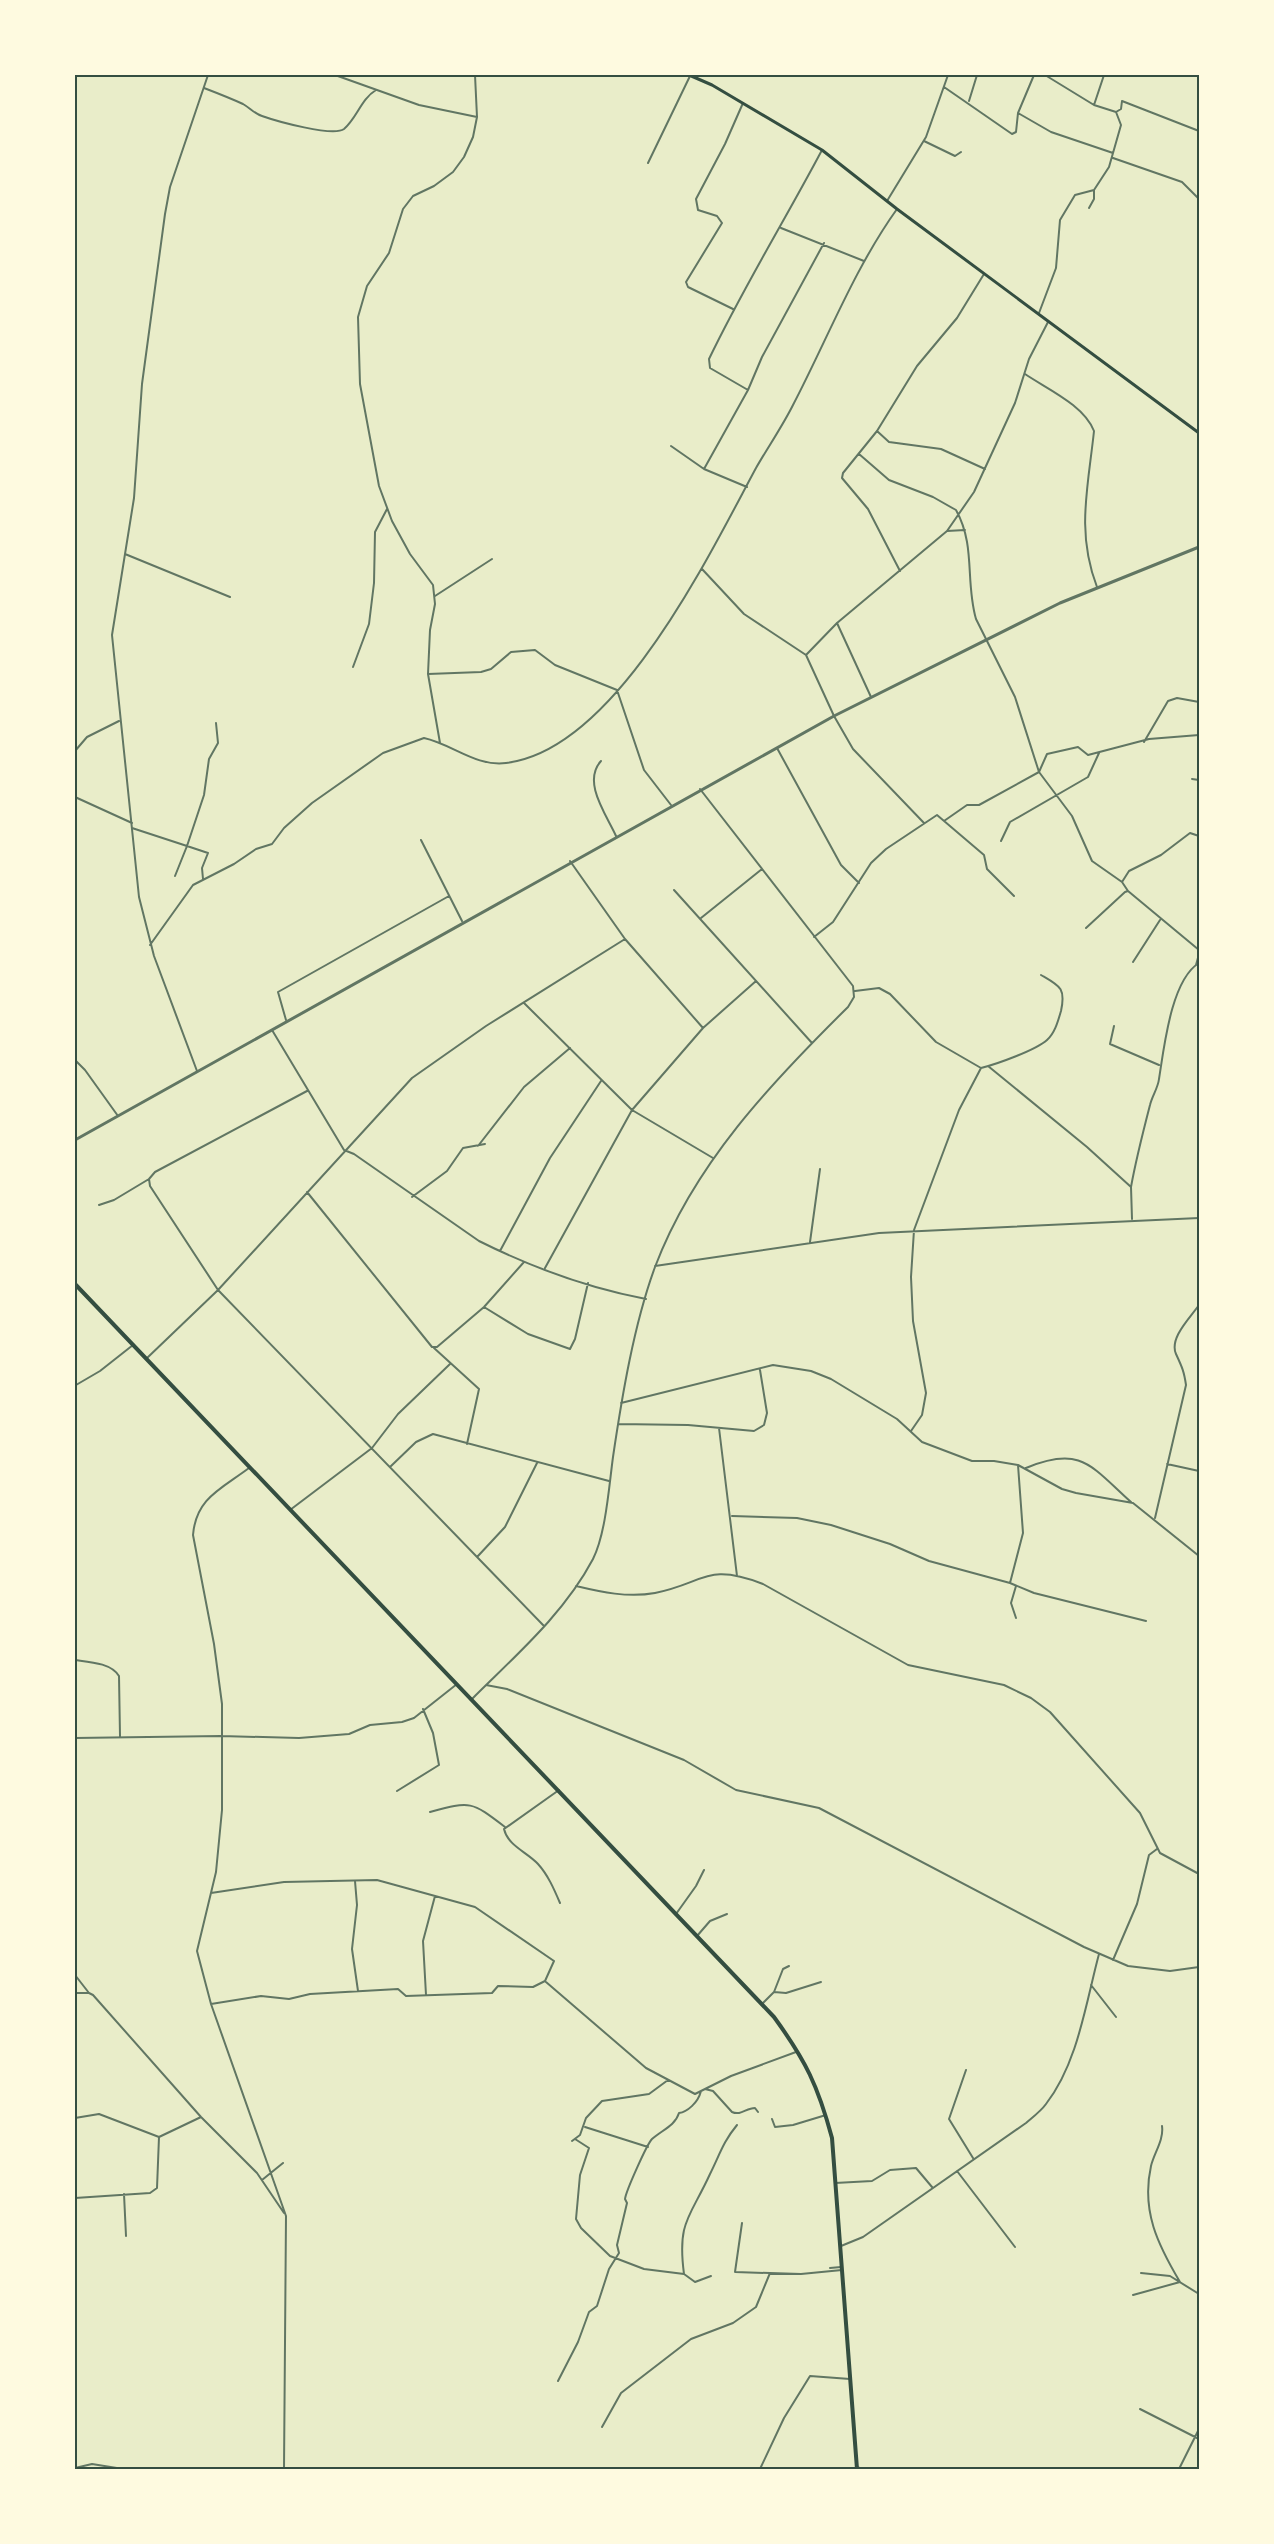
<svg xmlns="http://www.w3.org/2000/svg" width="1274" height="2544" viewBox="0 0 1274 2544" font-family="Raleway,sans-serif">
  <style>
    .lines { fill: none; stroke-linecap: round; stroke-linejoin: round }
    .minor { stroke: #617663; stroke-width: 2 }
    .tertiary { stroke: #617663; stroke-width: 3 }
    .secondary { stroke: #344e41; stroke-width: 3 }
    .primary { stroke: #344e41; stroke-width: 4 }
    .neatline { fill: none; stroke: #344e41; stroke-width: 2 }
  </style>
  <rect width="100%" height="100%" fill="#e9edc9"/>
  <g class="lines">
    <path class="minor" d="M335,75L419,105L477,117
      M1045,75L1094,105L1116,112L1121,109L1122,101L1199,131
      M944,87L1012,134L1016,132L1018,113L1034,75
      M204,88C217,93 230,98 243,104C250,108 255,114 262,116C276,121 333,137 344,129C357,118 361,99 376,90
      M969,101L977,75
      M1094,105L1104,75
      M1018,113L1051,132L1113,153
      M924,141L955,156L961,152
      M1113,158L1182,182L1199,199
      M648,163L690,76
      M887,201L926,137L948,75
      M1089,208L1094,199V190
      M781,228L864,261
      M733,309L688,287L686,282L722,223L717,216L698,210L696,199L725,144L743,103
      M1039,313L1056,268L1060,220L1075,195L1094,190L1109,167L1121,125L1116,112
      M1025,374C1047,389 1084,405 1094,431C1088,488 1076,532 1097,587
      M748,390L710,368L709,359C743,288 785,220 822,150
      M877,431L889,442L941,449L985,469
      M671,446L704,469L747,487
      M859,454L889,480L933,497L956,510C976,546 965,581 976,619L1015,697L1039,772L1072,816L1092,861L1122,882L1128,891
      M704,469L748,390L762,357L824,243
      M947,531L965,530
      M125,554L230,597
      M702,569L744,614L806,655L834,716L853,749L924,823
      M900,571L868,509L842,478L843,473L877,431L917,366L957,318L984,274
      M435,596L492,559
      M837,623L871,697
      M806,655L837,623L947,531L974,492L1015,403L1029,359L1048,322
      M353,667L369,624L374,583L375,532L387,509
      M428,674L481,672L491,669L511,652L535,650L555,665L617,690L644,770L671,805
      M1144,742L1168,701L1177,698L1199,702
      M440,743L428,674L430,630L435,604L433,585L410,554L392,521L379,486L360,384L358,317L367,286L389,253L403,209L413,196L434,186L453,172L464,157L473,137L477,117L475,75
      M777,748L841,865L859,883
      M75,751L87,737L119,721
      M601,761C582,782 606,814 616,836
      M1192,779L1199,780
      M75,797L132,823
      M944,821L967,805H979L1039,772L1047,754L1078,747L1088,755L1149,739L1199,735
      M132,828L187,846L204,795L209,759L218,743L216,723
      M421,840L462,921
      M1001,841L1010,822L1088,777L1099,753
      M570,861L625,939L703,1028
      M175,876L187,846L208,853L202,868L203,879
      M1122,882L1129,871L1161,855L1190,833L1199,836
      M674,890L812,1043
      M701,918L762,869
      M1086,928L1125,892L1128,891L1199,950
      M814,937L833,922L871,863L886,849L937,815L984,855L987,869L1014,896
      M150,945L193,885L234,864L256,849L272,844L284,828L312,803L383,753L424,738C452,744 476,767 506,763C616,750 709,555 756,468C768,447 782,427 793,405C827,340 854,269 897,209
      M1133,962L1160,920
      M1196,965L1199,954
      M855,991L879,988L890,994L936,1042L981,1068
      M524,1003L632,1110L713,1158
      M286,1020L278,992L449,896
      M1114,1026L1110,1044L1159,1065
      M272,1030L344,1150L354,1154L479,1241C531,1267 588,1288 646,1299
      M75,1060L85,1070L118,1116
      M988,1066L1087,1147L1131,1187L1132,1219
      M197,1071L154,956L139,897L112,635L134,498L142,384L165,214L170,187L208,75
      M307,1091L155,1172L149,1179L150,1186L218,1290L544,1626
      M478,1146L524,1087L570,1048
      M1131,1187C1136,1159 1143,1132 1150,1105C1152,1096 1158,1088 1159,1079C1164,1048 1171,980 1199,963
      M307,1192L432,1347H437L484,1307L524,1262
      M412,1197L447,1171L463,1148L485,1144
      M99,1205L114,1200L149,1179
      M810,1242L820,1169
      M500,1251L550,1158L601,1081
      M655,1266L879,1233L1199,1218
      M545,1268L632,1110L703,1028L756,981
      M484,1307L528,1334L570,1349L575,1339L588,1283
      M434,1348L479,1389L467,1444
      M146,1359L218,1290L412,1078L486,1026L625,939
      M76,1385L100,1371L133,1345
      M621,1403L773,1365L811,1371L831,1379L897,1419L922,1442L972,1461H994L1018,1465L1062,1489L1076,1493L1133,1503L1199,1556
      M618,1424L688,1425L754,1431L764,1425L767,1413L760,1370
      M719,1428L737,1576
      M911,1431L922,1415L926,1393L913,1321L911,1277L914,1230L959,1110L981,1068C997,1064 1036,1050 1047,1040C1055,1033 1058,1021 1061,1011C1066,988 1060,986 1041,975
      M1167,1464L1199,1471
      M390,1467L416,1442L433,1434L609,1481
      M249,1468C221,1489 196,1498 193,1535L214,1644L222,1704V1810L216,1872L197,1951L211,2004L286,2216L284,2469
      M1026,1468C1081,1445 1091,1466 1131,1502
      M290,1510L372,1448L398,1414L450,1364
      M732,1516L797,1518L831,1525L890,1544L929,1561L1010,1583L1023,1533L1018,1465
      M1155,1518L1186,1385C1184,1371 1182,1367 1176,1354C1169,1338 1190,1318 1199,1305
      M478,1556L505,1527L537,1463
      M1010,1583L1034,1593L1146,1621
      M576,1586C601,1592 628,1598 655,1593C705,1583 706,1562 763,1584L908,1665L1004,1685L1031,1698L1050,1712L1140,1813L1160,1853L1199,1874
      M1016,1586L1011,1603L1016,1618
      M75,1660C90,1662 111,1663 119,1676L120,1736
      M486,1685L507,1689L684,1760L736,1790L819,1808L1084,1947L1128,1966L1170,1971L1199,1967
      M472,1699C515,1656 564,1614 593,1559C606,1533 609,1486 613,1457C622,1396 634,1324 655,1267C694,1164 771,1083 848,1007L854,997L853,986L700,789
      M75,1738L221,1736L299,1738L349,1734L370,1725L402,1722L414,1718L457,1684
      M559,1790L504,1829C508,1846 527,1852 538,1864C548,1875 554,1889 560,1903
      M397,1791L439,1765L433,1733L423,1709
      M430,1812C471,1801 471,1801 505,1827
      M355,1881L357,1905L352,1949L358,1991
      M676,1914L696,1886L704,1870
      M697,1936L710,1921L727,1914
      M1113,1960L1137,1904L1149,1855L1157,1849
      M75,1975L89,1993
      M546,1982L646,2068L695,2094L731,2076L796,2052
      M1091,1985L1116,2017
      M774,1992L783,1969L789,1966
      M75,1993H89L93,1995L201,2117L257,2173L284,2213
      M426,1995L423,1941L435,1896
      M211,2004L261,1996L289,1999L310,1994L398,1989L406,1996L492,1993L498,1986L533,1987L545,1981L554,1961L475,1907L377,1880L284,1882L211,1893
      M762,2004L774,1992L786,1993L821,1982
      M966,2070L949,2119L973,2158
      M705,2089L713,2091L732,2112C741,2116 746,2108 755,2108L758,2112
      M75,2118L99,2114L159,2137
      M772,2119L775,2127L793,2125L826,2115
      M1162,2126C1164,2140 1154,2153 1151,2166C1141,2211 1158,2245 1180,2282
      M585,2127L648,2147
      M575,2139L589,2148L580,2175L576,2219L581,2228L610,2256L644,2269L684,2274L695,2282L711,2276
      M572,2141L580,2135L586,2118L602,2101L649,2094L668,2080
      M957,2171L1015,2247
      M262,2180L283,2163
      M835,2183L872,2181L890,2170L916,2168L932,2187
      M124,2194L126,2236
      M75,2198L150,2193L157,2188L159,2137L201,2117
      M742,2223L735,2272L801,2274L842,2270
      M841,2246L863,2237L1026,2123C1033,2117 1041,2111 1046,2104C1078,2063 1086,2002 1099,1954
      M830,2268L841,2267
      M1141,2273L1170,2276L1199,2294
      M684,2274C677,2221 690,2218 710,2174C720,2154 723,2142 737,2125
      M1133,2295L1180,2282
      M558,2381L578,2342L589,2312L597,2306L609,2269L619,2253L617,2245L627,2203L625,2199C626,2191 647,2144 652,2139C662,2130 675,2126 679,2113C687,2112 698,2103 701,2091
      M1140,2409L1199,2439
      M602,2427L621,2393L691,2339L733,2323L756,2307L770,2273
      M856,2467L864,2469
      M75,2468L92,2464L123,2469
      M760,2469L784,2418L810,2376L850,2379
      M1179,2469L1199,2429"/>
    <path class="tertiary" d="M75,1140L834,716L1060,603L1199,547"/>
    <path class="secondary" d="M689,75L712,85L822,150L897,209L1199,433"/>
    <path class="primary" d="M75,1284L774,2017C806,2061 818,2086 832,2138L857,2469"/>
  </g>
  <rect width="1274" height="2544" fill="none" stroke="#fefae0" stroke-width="153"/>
  <rect x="76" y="76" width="1122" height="2392" class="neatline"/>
</svg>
